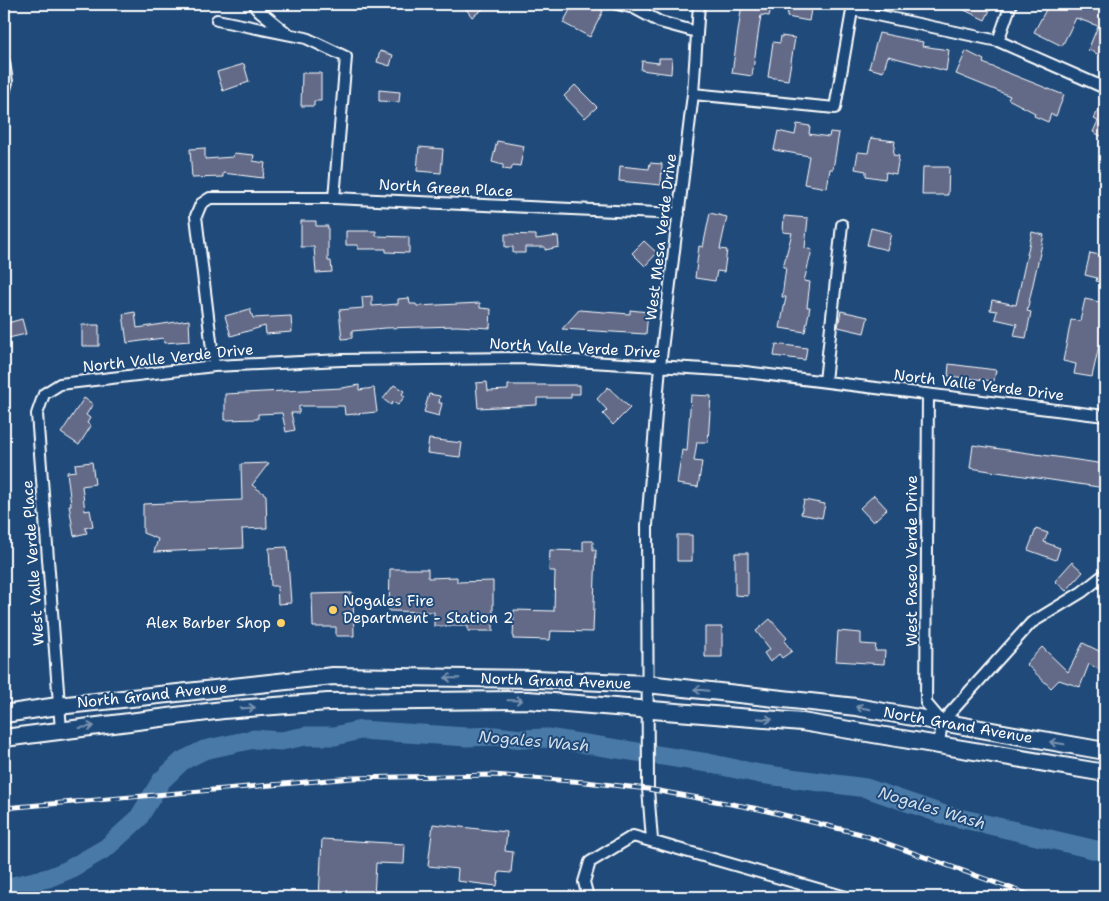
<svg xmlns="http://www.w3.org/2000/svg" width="1109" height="901" viewBox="0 0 1109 901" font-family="'Shantell Sans',sans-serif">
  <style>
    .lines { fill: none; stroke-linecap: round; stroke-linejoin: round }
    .river { stroke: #4a79a6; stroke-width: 19 }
    .building { fill: #646b88; stroke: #fff }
    .minor-casing { stroke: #fff; stroke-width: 14 }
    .primary-casing { stroke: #fff; stroke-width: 20 }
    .minor { stroke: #1f4a7a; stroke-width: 10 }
    .primary { stroke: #1f4a7a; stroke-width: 16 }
    .rail-casing { stroke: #fff; stroke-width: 5 }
    .rail { stroke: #1f4a7a; stroke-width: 3; stroke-dasharray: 9; stroke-linecap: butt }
    .oneway { stroke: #7992af }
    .poi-dot { fill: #ffd166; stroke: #1f4a7a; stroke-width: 2 }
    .labels { text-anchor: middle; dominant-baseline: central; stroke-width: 4; stroke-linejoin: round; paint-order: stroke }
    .street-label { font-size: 15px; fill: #fff; stroke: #1f4a7a }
    .poi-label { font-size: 15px; fill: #fff; stroke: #1f4a7a; text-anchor: start }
    .water-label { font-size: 16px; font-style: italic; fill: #d2dee9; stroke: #1f4a7a }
  </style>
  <rect width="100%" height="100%" fill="#1f4a7a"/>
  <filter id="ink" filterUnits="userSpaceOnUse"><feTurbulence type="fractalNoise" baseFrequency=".02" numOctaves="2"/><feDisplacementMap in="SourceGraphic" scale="10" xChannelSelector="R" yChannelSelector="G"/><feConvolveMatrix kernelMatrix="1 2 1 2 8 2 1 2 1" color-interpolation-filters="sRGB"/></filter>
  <g filter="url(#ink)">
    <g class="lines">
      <path class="river" d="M4,888L48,878L68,870L106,848L138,819L161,781L182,761L204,750L254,739L281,741L306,736H335L360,730L467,737L495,736L522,739L547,738L708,763L760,774L866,788L942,814L1105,852"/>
    </g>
    <path class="building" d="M462,4H490L472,17Z
      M573,4H589L603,11L590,37L563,23Z
      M742,4H772L769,16L761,15L752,76L732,73Z
      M789,4H812L809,21L787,17Z
      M952,4H993L985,20Z
      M1049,4H1105V57L1088,50L1098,26L1076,18L1062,46L1034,32Z
      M879,33L923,42L922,46L949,50L946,71L888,56L883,72L869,68Z
      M781,36L795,38L788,80L768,77L773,42L780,43Z
      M380,51L393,55L390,66L377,62Z
      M966,51L984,60L983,63L1064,95L1056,116L1051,114L1048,122L1034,116L1035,113L1008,99L1010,96L956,74Z
      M659,58H672L671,74L641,70L642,61L659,63Z
      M244,64L249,82L223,91L217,72Z
      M302,73H321V101H314V106H301Z
      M575,85L597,107L585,118L564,96Z
      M379,90L400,92L399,102L379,101Z
      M1105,95V138L1093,132L1098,121L1094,119Z
      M797,124L810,126L809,134L829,137L830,132L839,133L833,169H830L827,188L804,184L809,156L774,150L778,131L795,135Z
      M871,138L895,141L893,155L899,156L896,174L886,172L885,179L866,176V171L855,169L858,152L868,153Z
      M497,141L524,146L520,166L513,165L511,170L503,169V165L492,162Z
      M419,147L443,149L441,173L417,171Z
      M205,148V159L233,157L234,153L254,155L253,161L265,163L263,178L223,173V177L192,178L190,149Z
      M650,163L662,164L661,185L619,181L620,166L649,169Z
      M923,167H949L948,195H922Z
      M710,213L727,217L720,249L727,250L724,272L717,271L715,281L695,278L699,246L703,247Z
      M784,216L808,218L805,248L812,250L804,281L810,282L807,307H810L805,332L780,328L786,297H782L786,267H783L792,233L783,232Z
      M301,221H316V226H328V261H331L332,272L316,273L314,247H301Z
      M871,228L891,233L887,250L867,245Z
      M346,231H376V236L409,237V253L386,252V249H358V245H346Z
      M1032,232L1044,235L1027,311L1031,312L1026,338L1014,336L1017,324L995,319L997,311L990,310L992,300L1016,305Z
      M505,234L536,235V239L558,236L559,247L545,250V247H525V253H513V247H505Z
      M644,241L657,253L645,266L632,253Z
      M1090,253L1105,256V283L1096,281L1097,278L1085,275Z
      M372,296V306L398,304V299L409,298L410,304H416L417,306L480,303V308L491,309L490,328L457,326L385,328L352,331V338L342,339L339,310L363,308L362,297Z
      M1085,299L1104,303L1100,323L1105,324V347L1099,346L1092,377L1074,374L1076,364L1063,361L1071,320L1080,321Z
      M250,309L253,318L291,316L292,332L266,334L265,326L231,336L225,316Z
      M579,310L630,314V310L648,312L646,334L562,329Z
      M841,311L868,317L864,333L838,327Z
      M135,312L137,328L189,320L190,341L164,343L163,338L127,343L123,314Z
      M22,319L26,334L4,339V324Z
      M82,325H99V346H82Z
      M776,344L807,348L805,360L774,356Z
      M949,364L996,370L994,381L948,376Z
      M487,382L488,391L508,390V385H580V394H571V398H537V405L478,408L476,383Z
      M359,385V390L374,388L377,412L345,415L344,406H299V413H291L295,430L286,432L282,413L258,414V419L225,420V394L342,388Z
      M394,385L404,391L402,394L405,396L398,405L393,402L391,405L383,399Z
      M608,387L630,408L613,425L603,414L607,410L597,399Z
      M429,394L440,396L439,403H442L439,416L424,412Z
      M691,395L711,396L708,442H697L694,461L702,462L698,487L677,484L682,450L687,451Z
      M84,398L93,404L86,415L90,418L87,423L91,426L79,445L61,433Z
      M429,439L462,443L460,457L427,453Z
      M973,445L1105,464V488L970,468Z
      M92,462L95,484L82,486L85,511L90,510L93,526L85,528L87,533L74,536L69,505H71L67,472L76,471L75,464Z
      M269,463L252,485L266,495L267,528L242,529L243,548L154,552L158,539L143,533V504L242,500L241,464Z
      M874,495L887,509L873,522L860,508Z
      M804,500L825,504L822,518L801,514Z
      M1036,529L1048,533L1044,542L1060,548L1056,560L1028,550Z
      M677,535H692V561H677Z
      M583,541H593V550H596L593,632L551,631L550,640L513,639L514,610L554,611L555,571H549L550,550L583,551Z
      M287,547L291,603L278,604L277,586H271L269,548Z
      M735,553H748V596L735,595Z
      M1072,562L1083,572L1066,591L1055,581Z
      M390,569H428V578L457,577V582L493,581V631H468V626H434V612L389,611Z
      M353,593L354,636H336V627H313L312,594Z
      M770,619L787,638L784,641L792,651L782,658L779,654L770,662L764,653L770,649L756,631Z
      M705,627H722V657H705Z
      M838,631L861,633V644L876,645L875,651H885L884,664L836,661Z
      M1083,643L1105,654V673L1089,664L1080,687L1059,680L1051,688L1026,664L1042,647L1068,672Z
      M433,824L507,832L505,851L513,852L511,873L499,872L497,886L457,881L458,869L428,866Z
      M322,839L405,844L404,864L376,863L374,897H319Z"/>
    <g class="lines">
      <g class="minor-casing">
        <path id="minor" d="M255,4L256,8L288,34
          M617,4L634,8L660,22L697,32
          M853,10L998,41L1105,88
          M217,20L306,38L346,57L334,198
          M998,41L1011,4
          M4,62L7,82L4,93
          M693,94L835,108L853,5
          M214,366L196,216L201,204L210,198H334L679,214
          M825,381L842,225
          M928,395L926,703L942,722
          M61,730L37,414L44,394L60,384L214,366L342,360L526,358L737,371L1105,416
          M939,743L942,722L1031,623L1082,592L1105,574
          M652,840L648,789L647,525L660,366L693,94L699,4
          M588,897L584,882L590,862L633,836L846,897"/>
      </g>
      <g class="primary-casing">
        <path id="primary" d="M4,714L58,706L333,676L536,679L647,684L856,707L1105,751
          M4,738L223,710L328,702L528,700L802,722L1105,773"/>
      </g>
      <use href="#minor" class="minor"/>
      <use href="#primary" class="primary"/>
      <g class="rail-casing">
        <path id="rail" d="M4,808L352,778L493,775L585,782L648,789L759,809L861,834L1035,897"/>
      </g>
      <use href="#rail" class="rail"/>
    </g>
    <defs><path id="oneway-shaft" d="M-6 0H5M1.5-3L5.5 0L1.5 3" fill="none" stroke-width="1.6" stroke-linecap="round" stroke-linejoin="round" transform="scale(1.25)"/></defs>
    <g class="oneway">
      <use href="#oneway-shaft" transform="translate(452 678) rotate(-179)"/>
      <use href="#oneway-shaft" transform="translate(701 690) rotate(-174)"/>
      <use href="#oneway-shaft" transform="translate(515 700) rotate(-1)"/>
      <use href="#oneway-shaft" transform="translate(248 708) rotate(-4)"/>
      <use href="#oneway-shaft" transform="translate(863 708) rotate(-170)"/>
      <use href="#oneway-shaft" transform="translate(765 719) rotate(5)"/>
      <use href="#oneway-shaft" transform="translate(87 727) rotate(-7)"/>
      <use href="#oneway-shaft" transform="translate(1057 743) rotate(-170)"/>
    </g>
  </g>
  <g class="poi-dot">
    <circle cx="333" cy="610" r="5"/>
    <circle cx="281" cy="623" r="5"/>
  </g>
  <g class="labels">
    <g class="street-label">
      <text transform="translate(446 188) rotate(3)">North Green Place</text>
      <text transform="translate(661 237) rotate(-83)">West Mesa Verde Drive</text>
      <text transform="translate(575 348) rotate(3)">North Valle Verde Drive</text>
      <text transform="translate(168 358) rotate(-6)">North Valle Verde Drive</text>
      <text transform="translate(979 385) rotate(7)">North Valle Verde Drive</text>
      <text transform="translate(912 561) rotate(-90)">West Paseo Verde Drive</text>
      <text transform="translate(33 563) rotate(-94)">West Valle Verde Place</text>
      <text transform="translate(556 681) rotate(2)">North Grand Avenue</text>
      <text transform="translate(152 695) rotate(-6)">North Grand Avenue</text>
      <text transform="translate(958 725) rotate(10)">North Grand Avenue</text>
    </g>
    <g class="poi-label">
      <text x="343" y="601">Nogales Fire<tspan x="343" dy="17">Department - Station 2</tspan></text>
      <text x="271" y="623" text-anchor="end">Alex Barber Shop</text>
    </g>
    <g class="water-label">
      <text transform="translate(534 741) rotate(5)">Nogales Wash</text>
      <text transform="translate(932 808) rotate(17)">Nogales Wash</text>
    </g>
  </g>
  <rect width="1109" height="901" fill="none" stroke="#1f4a7a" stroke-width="20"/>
  <rect x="10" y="10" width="1089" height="881" fill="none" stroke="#fff" stroke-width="2" filter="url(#ink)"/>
</svg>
